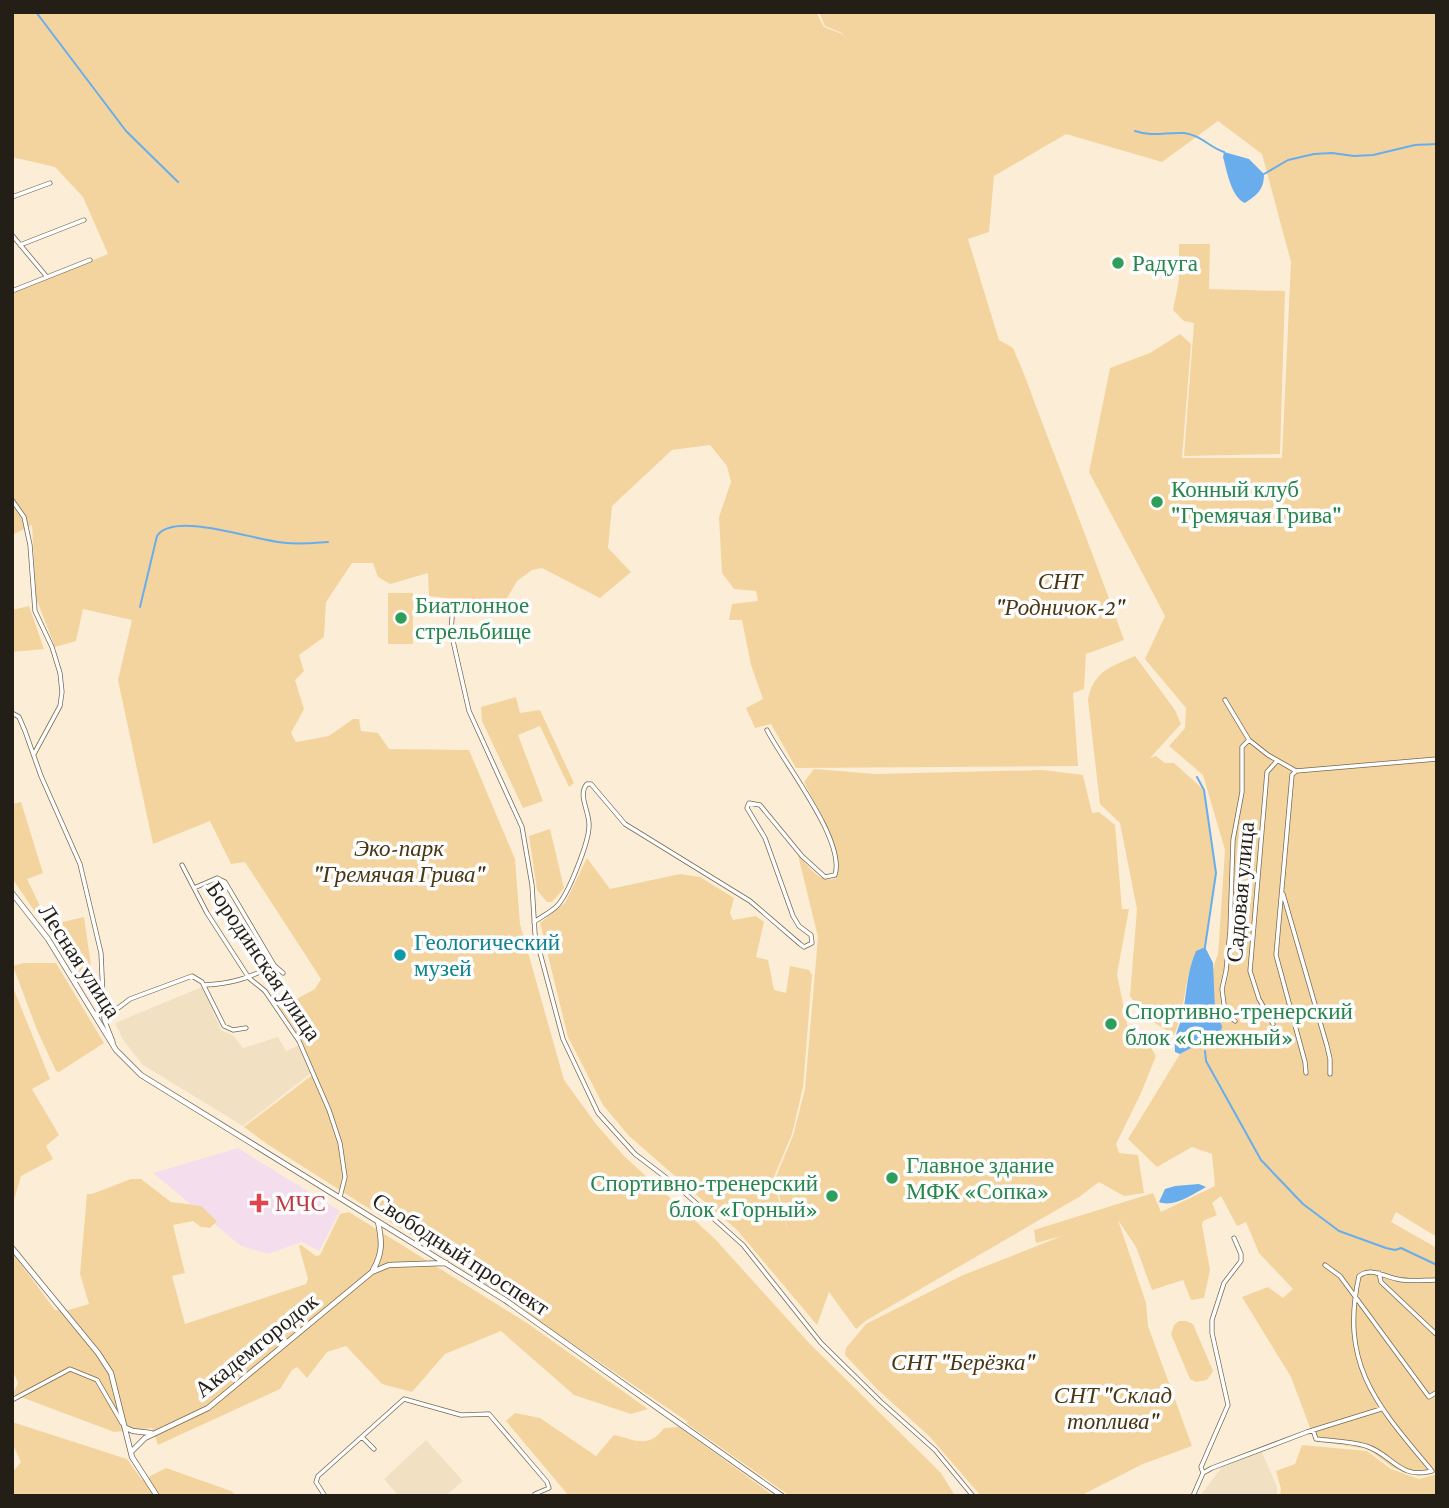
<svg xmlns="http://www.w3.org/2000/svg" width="1449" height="1508" viewBox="0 0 1449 1508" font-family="'Crimson Pro',serif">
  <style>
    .built { fill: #f2e0c2 }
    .medical { fill: #f4deed }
    .green { fill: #f3d49e }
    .water { fill: #6aadec }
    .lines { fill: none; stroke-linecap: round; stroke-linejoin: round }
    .stream { stroke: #6aadec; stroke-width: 2 }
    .minor-casing { stroke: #756954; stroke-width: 5 }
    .secondary-casing { stroke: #756954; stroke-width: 6 }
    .minor { stroke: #fff; stroke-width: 3.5 }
    .secondary { stroke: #fff; stroke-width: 4.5 }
    .leisure-dot { fill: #2e9e5b; stroke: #fdfdfd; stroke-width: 2.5 }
    .culture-dot { fill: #0f9aa8; stroke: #fdfdfd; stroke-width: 2.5 }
    .health-dot { fill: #e0444e; stroke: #fdfdfd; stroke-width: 2.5 }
    .labels { text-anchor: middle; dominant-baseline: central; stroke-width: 7; stroke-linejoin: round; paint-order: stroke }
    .leisure-label { font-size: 23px; fill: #27864d; stroke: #fdfdfd; text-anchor: start }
    .park-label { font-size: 23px; font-style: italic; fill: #493612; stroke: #fdfdfd }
    .street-label { font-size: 23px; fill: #241f16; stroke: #fdfdfd }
    .culture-label { font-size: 23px; fill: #0d838f; stroke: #fdfdfd; text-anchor: start }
    .health-label { font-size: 23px; fill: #be3a42; stroke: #fdfdfd; text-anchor: start }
  </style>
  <rect width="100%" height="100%" fill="#fceed6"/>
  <path class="built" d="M202,987L221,1030L234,1036L243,1048L278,1037L286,1051L299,1045L311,1073L243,1126L143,1065L123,1040L115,1023Z
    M426,1440L463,1481L445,1496H399L384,1479Z
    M1261,1450L1277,1487V1496H1200L1222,1467Z"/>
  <path class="medical" d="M238,1148L340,1211L319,1251L302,1242L268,1254L241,1246L153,1173Z"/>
  <path class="green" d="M12,12H816L824,27L842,34L846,39L842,33L825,26L819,12H1437V1237L1396,1212L1391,1222L1437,1248V1472L1418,1476L1392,1467L1368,1449L1315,1441L1291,1377L1242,1297L1268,1287L1283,1298L1293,1289L1259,1253L1246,1222L1237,1226L1221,1196L1212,1203L1217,1215L1203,1221L1202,1225L1210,1270L1204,1298L1191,1300L1183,1280L1152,1290L1136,1247L1118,1220L1146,1303L1148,1326L1192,1446L1143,1464L1080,1496H981L929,1436L877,1389L845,1355L846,1348L866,1324L961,1276L1062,1236L1036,1243L1034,1230L1153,1193L1161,1212L1215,1186L1212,1154L1192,1147L1157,1167L1128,1139L1180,1054L1221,1032C1222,1024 1217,1019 1215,1011C1212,995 1210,969 1218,955L1225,850L1203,775L1169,746L1185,728L1186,708L1145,659L1165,616L1089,472L1110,368L1150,353L1180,334L1191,344L1182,458H1282L1291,262L1262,154L1218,121L1162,162L1066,134L994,176L989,232L968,239L999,340L1013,348L1024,374C1057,463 1092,550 1124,640L1086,654L1084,689L1073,693L1078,766L796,768L771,724L755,728L746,708L763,699L751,665L742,620H729L732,604L758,601L756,591L734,589L722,573L719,517L731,482L727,466L710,445L672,450L612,506L608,548L631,572L600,598L542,568L532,570L517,581L503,605L429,596L428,573L390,584L378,577L373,563H352L326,602L324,637L299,655L304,671L295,680L304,709L291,733L296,742L329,736L353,719H359L361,731L378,733L389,749L469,750L515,859L520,924L564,1080L596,1124L624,1156L715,1239L810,1344L941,1473L955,1496H790L686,1423L688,1422L663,1405L422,1242L267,1144L244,1127L315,1073L300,1037L280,1008L315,989L321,979L245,862L231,864L210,821L153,844L118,680L132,620L83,609L76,641L55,647L36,598L32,525L12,535V293L108,254L83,197L55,167L12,157Z
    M1179,244H1210L1209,289L1285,291L1280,454L1184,456L1194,323L1184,321L1173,310L1179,280Z
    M388,593H413V644H388Z
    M29,606L44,649L12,652V610Z
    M1135,656L1175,710L1181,724L1150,758L1156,756L1165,763H1174L1204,790L1216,873L1205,947L1196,951C1184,978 1186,1008 1174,1035L1144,1016L1130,996L1137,909L1120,823L1100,804L1088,700C1093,671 1111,667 1135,656Z
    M516,697L520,713L540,710L574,783L569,787L540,726L518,735L543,801L523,808L482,721L481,707Z
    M814,769L875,774L1043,770L1083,775L1092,813L1099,812L1115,825L1122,909H1129L1117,974L1129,1034L1142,1033L1156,1056L1141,1093L1116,1144L1119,1153L1138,1155L1144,1193L1124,1196L1099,1182L1079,1197L867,1320L856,1329L829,1292L817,1325L737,1230L629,1136L603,1105L568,1037L540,923L565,903L587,858L610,889L680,874L700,877L734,898L730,913L733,920L756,916L764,922L756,957L768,960L774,990L786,993L790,966L809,970L812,975L803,1087L792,1134L773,1179L789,1235L775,1179L793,1136L805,1089L818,937L798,855C809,866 820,885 836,878C847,857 814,803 804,782Z
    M21,802L43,873L27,879L49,925L84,917L93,980L82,981L12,878V804Z
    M550,829L564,888L552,902H547L537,890L529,836Z
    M24,963H56L104,1043L59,1072L56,1071L37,1030L13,966Z
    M12,985L50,1079L32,1089L59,1135L46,1146L53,1159L21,1176L12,1207Z
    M131,1179H141L171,1202L201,1206L217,1221L210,1228L201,1227L193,1221L173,1225L185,1273L172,1276L185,1324L306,1284L308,1279L299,1246L301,1245L316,1256L320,1255L340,1214L349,1212L527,1323L648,1409L631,1414L574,1395L501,1331L445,1354L412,1392L382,1384L346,1346L327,1352L307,1378L297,1367L292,1370L280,1389L158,1445L152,1428L114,1432L13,1394L18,1383L12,1369V1252L55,1310L65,1311L89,1304L80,1274L87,1194H92Z
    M1179,1321H1186L1193,1324L1213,1371L1207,1380L1196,1382L1190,1379L1171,1334L1174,1325Z
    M515,1413L540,1418L596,1456L614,1435C636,1440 648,1449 664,1428L679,1427L774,1496H569L506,1421Z
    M12,1422L127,1459L142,1480L166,1468L231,1491L237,1496H12V1473L21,1462L12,1443Z
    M1302,1445L1367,1451L1391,1469L1419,1479L1437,1474V1496H1280L1281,1489L1276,1471L1295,1464Z"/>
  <path class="water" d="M1224,152L1249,159L1264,174C1264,190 1257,195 1245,203C1231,197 1227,171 1223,157Z
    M1205,947L1213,963L1215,1009L1222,1026L1221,1032L1180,1054L1175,1052C1174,1032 1179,1030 1183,1013C1187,991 1187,971 1196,951Z
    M1199,1184L1206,1187C1193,1194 1174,1208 1159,1202L1165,1189L1175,1186Z"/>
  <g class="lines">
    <path class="stream" d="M36,12L126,131L178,182
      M1135,131C1152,137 1166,132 1184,133C1201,135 1209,147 1224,152
      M1264,174L1288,160L1314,154L1332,153L1354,156L1373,155L1415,145L1437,144
      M140,607L157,536C173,511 252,539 278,542C295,545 312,543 328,542
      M1197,777L1204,790L1216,873L1205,947
      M1205,1051L1206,1061L1261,1160L1303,1204L1339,1231L1386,1248L1395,1250L1401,1248L1437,1265"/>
    <g class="minor-casing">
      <path id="minor" d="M12,197L50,183
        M12,235L47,277
        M20,245L84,220
        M12,291L90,260
        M12,500L24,517L30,545L35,611L52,647L60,673L62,692L60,706L34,754
        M453,604L451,632L469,711L522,827L532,885L535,934L563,1039L598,1113L635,1154L677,1186L743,1245L821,1343L880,1401L935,1450L973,1496
        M1225,700L1249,740L1268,755L1296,771L1437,759
        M12,713L19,717L25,731L41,776L80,864L101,953L104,1019L113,1042
        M1296,771L1292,775L1276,955L1305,1062L1306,1073
        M182,865L207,913L249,978L265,991L299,1041L329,1110L340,1143L345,1177L340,1197
        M194,888L217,878L225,882L274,965L283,973
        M1283,894L1327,1046L1330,1059V1074
        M534,922C541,917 551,912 557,906C568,895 589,842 589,826C590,812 577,795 587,784H591L625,824L750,901L800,944L804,947L812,943L811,935L799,926L793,916L765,838L747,808L749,803L760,805L802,856L825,877L835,875C846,840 783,762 767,730
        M204,985C231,984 250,978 274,965
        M105,1018L130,999L192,976L202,982L224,1026L233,1030L246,1028
        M1235,1021L1225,1012L1222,989L1226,971L1230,931L1233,840L1242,792V747L1249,740
        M1273,1024L1259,999L1250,971L1267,772L1277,761
        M1325,1265L1340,1276L1429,1397L1437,1392
        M1379,1273L1381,1282L1437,1335
        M12,1400L70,1369L97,1380L122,1423
        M1313,1430L1316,1439C1332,1441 1351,1441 1366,1446C1392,1454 1399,1480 1432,1471C1378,1406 1339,1366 1359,1276C1372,1267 1382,1276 1397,1279C1409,1282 1424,1280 1437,1280
        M362,1437L374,1449
        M1203,1473L1201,1467L1228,1405L1212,1333V1320L1224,1283L1241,1261V1254L1234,1238
        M325,1496L316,1482L318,1476L404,1399L461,1415L489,1414L547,1482L549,1488L535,1494
        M1193,1496L1203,1473L1212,1468L1307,1432L1381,1409"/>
    </g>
    <g class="secondary-casing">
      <path id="secondary" d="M12,893L48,939L116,1050L141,1075L505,1300L782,1496
        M12,1248L98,1353L111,1373L132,1457L157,1496
        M373,1270C383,1253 382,1241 378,1222
        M126,1428L133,1431L151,1433
        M131,1452L145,1438L208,1408L372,1272L389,1265L446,1263"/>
    </g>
    <use href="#minor" class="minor"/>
    <use href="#secondary" class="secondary"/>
  </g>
  <g class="leisure-dot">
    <circle cx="1118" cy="263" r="7"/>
    <circle cx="1157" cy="502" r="7"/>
    <circle cx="401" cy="618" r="7"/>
    <circle cx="1111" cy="1024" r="7"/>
    <circle cx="892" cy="1178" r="7"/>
    <circle cx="832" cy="1196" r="7"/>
  </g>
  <circle class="culture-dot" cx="400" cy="955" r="7"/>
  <path class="health-dot" d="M255.5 1192.5h7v7h7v7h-7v7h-7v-7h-7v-7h7z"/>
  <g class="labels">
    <g class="leisure-label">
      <text x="1132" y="263">Радуга</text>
      <text x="1171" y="489">Конный клуб<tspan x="1171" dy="26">"Гремячая Грива"</tspan></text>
      <text x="415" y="605">Биатлонное<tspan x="415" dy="26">стрельбище</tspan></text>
      <text x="1125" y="1011">Спортивно-тренерский<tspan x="1125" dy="26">блок «Снежный»</tspan></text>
      <text x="906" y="1165">Главное здание<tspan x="906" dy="26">МФК «Сопка»</tspan></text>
      <text x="818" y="1183" text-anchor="end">Спортивно-тренерский<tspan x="818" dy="26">блок «Горный»</tspan></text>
    </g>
    <g class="park-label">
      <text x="1060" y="581">СНТ<tspan x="1060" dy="26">"Родничок-2"</tspan></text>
      <text x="399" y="848">Эко-парк<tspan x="399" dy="26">"Гремячая Грива"</tspan></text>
      <text x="963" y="1362">СНТ "Берёзка"</text>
      <text x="1113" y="1395">СНТ "Склад<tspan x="1113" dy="26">топлива"</tspan></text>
    </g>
    <g class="street-label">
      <text transform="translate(1240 892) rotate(-85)">Садовая улица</text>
      <text transform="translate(80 961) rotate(57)">Лесная улица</text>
      <text transform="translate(264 961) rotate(56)">Бородинская улица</text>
      <text transform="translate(461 1254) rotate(33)">Свободный проспект</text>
      <text transform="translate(256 1345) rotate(-39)">Академгородок</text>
    </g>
    <g class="culture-label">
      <text x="414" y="942">Геологический<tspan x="414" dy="26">музей</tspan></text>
    </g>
    <g class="health-label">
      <text x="275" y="1203">МЧС</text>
    </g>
  </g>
  <rect width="1449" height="1508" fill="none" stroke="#241f16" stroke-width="28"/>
</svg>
